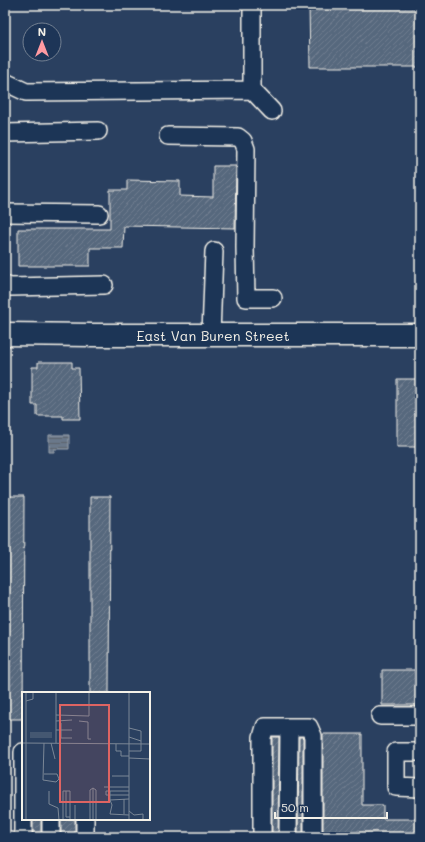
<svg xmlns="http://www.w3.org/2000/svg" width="425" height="842" viewBox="0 0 425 842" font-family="Mali,sans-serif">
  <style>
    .water { fill: url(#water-rules); stroke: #a1a8b0 }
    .building { fill: url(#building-hatch); stroke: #f4f1e8 }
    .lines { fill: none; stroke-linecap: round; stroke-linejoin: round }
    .minor-casing { stroke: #f4f1e8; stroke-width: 20 }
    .major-casing { stroke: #f4f1e8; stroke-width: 25 }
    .minor { stroke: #1d3557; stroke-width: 17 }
    .major { stroke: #1d3557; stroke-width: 22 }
    .labels { text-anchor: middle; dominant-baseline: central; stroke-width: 3.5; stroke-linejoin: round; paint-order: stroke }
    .street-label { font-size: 14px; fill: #f4f1e8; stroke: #1d3557 }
    .inset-road { fill: none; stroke: #7b8796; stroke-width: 1 }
    .view { fill: #df6462; fill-opacity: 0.15; stroke: #df6462; stroke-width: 2 }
    .inset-edge { fill: none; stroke: #f4f1e8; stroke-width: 2 }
  </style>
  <defs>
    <pattern id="water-rules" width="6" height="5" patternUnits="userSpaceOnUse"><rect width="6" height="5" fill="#6a788a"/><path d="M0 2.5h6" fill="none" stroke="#5b626b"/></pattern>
    <pattern id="building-hatch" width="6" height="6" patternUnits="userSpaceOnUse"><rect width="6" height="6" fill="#56677d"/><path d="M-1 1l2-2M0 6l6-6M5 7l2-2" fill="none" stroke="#6f7d8f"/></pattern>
  </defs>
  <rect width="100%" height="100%" fill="#2a4060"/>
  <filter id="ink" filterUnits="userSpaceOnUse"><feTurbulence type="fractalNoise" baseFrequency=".025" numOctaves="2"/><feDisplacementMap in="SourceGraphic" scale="8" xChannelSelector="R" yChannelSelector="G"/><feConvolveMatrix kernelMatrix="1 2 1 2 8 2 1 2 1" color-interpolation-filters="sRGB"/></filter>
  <g filter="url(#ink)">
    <path class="water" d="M49,435H69V449H54V452H49Z"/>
    <path class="building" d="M309,5H420V67H310Z
      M213,166H236L235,228L124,226L123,248H90V266H18V229H110V190H127V180L180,181V196L213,197Z
      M38,362H72V368H79L80,419H63V416H37V405H32V367H38Z
      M397,379H420V447H397Z
      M5,497H24L23,719H5Z
      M90,497H110L109,693H90Z
      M382,670H420V705H382Z
      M323,734H362V805H383V819H420V837H323Z
      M272,737H279L278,837H272Z
      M299,737H302L303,738V837H298Z
      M33,819H41V837H33Z
      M61,819H75V837H61Z"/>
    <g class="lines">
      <g class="minor-casing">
        <path id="minor" d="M5,82L26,92L252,90V5
          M252,90L272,111
          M5,133L98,131
          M168,136L238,137L243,141L246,149L245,247L246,298H273
          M5,213L99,214
          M5,285L10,287L104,285
          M211,335L214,251
          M380,716H420
          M420,752H396V787L420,788
          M51,819V837
          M23,837V752
          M85,837V819
          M262,837V737L265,727H309L313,736V837
          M288,837L289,727"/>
      </g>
      <g class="major-casing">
        <g id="major">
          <path id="s1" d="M5,334L92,335H420"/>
        </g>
      </g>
      <use href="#minor" class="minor"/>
      <use href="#major" class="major"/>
    </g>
  </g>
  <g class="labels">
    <g class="street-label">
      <text stroke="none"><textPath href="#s1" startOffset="208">East Van Buren Street</textPath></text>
    </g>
  </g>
  <g transform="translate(22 692)">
    <rect width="128" height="128" fill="#2a4060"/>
    <path d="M8,40H30V46H8Z" fill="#445771"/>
    <path class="inset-road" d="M107,0V128M4,9L11,7V0M34,23L67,24V0M34,29L50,28M57,29L66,30V47H69M39,31V46H50M107,36L119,39V59H107M34,38H50M107,45L119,49M0,51L128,52M22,51L21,88L34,90L37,87L35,82H22M29,51L33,67M34,51V0M94,52V59H99V64H107M107,66L128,67M90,84H107M82,95H107M71,96L74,98V128M27,99V112L36,116L37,128M44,99V125H48M88,99H84V103H107M107,107L88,108L90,113L88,122L107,123M88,108V99H107M53,113V128M107,119L112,123L121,122V127L119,128M102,122V107M4,128V0M41,128V99H48V128M68,128V98L71,96M71,128V96"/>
    <path class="view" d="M38,13H87V110H38Z"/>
    <rect width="128" height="128" class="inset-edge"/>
  </g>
  <rect width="425" height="842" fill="none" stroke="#1d3557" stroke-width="20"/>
  <rect x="10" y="10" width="405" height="822" fill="none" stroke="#f4f1e8" stroke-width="1.5" filter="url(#ink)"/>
  <g transform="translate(42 42)"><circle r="19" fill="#1d3557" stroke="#738091"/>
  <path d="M0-3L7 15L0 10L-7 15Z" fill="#ff9aa2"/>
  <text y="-6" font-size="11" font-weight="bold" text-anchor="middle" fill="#f4f1e8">N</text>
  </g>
  <path d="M275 812v6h112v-6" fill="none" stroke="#f4f1e8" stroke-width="2"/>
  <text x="281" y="812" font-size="12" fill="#f4f1e8" stroke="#1d3557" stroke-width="3" paint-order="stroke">50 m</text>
</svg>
